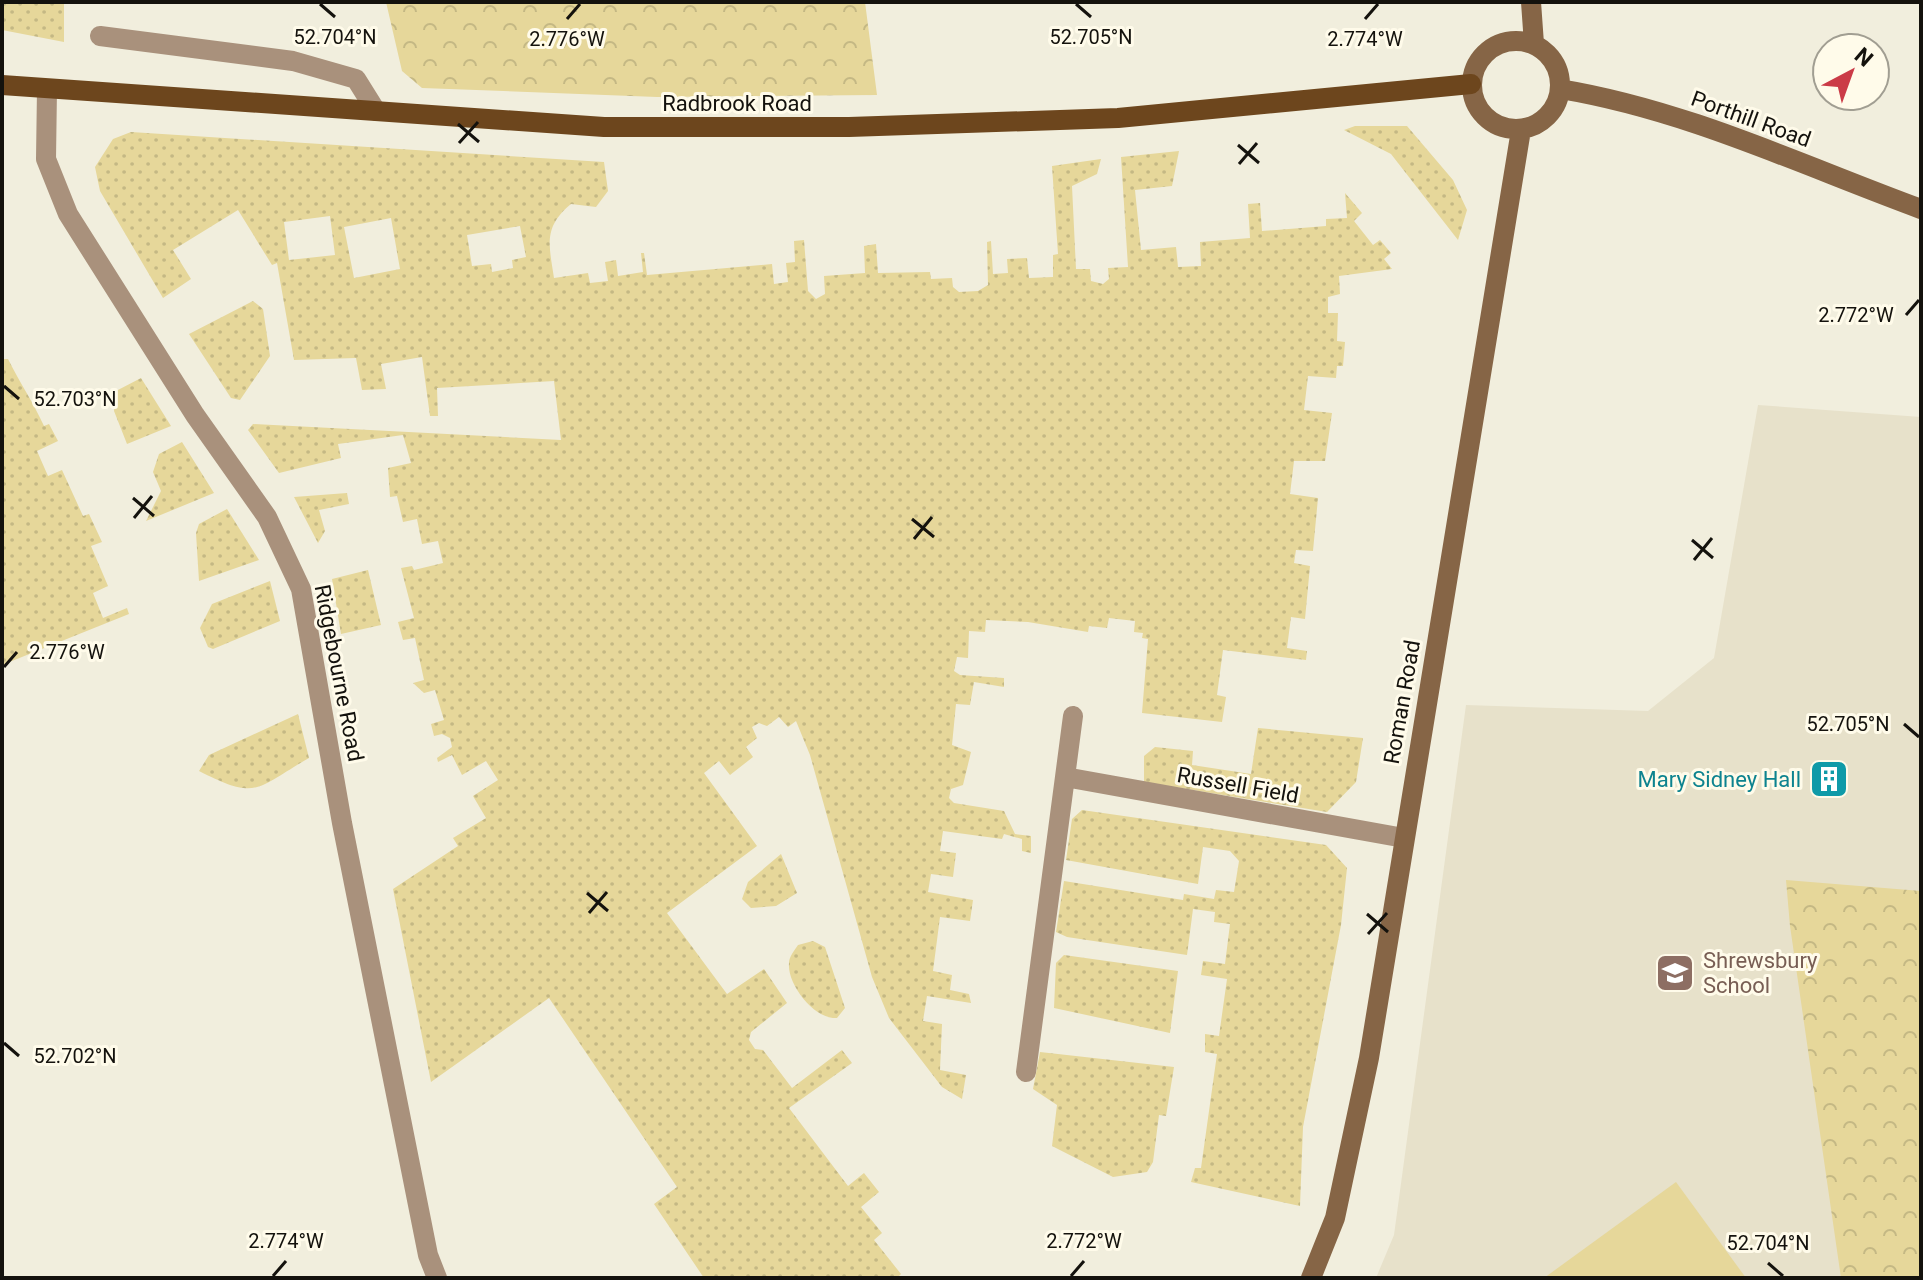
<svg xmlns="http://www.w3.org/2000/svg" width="1923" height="1280" viewBox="0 0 1923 1280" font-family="Roboto,sans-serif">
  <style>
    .built { fill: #e7e1ca }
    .grass { fill: url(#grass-dots); fill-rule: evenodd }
    .park { fill: url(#park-crowns) }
    .pitch { fill: #e6d79a }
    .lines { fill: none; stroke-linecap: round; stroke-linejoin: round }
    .street { stroke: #a9917c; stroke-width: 20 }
    .secondary { stroke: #866546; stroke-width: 20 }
    .primary { stroke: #6d461d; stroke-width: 20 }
    .ticks { fill: none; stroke: #14120d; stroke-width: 3 }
    .labels { text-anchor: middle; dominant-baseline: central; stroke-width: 6; stroke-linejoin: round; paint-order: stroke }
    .street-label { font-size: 22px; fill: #14120d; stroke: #fffbea }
    .culture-label { font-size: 22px; fill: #0d838f; stroke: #fffbea; text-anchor: end }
    .education-label { font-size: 22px; fill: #785e54; stroke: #fffbea; text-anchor: start }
    .ticks-label { font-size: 20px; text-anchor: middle; fill: #14120d; stroke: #fffbea; stroke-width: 6; stroke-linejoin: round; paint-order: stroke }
  </style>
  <defs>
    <pattern id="grass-dots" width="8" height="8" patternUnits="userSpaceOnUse" patternTransform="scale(2)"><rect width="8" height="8" fill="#e6d79a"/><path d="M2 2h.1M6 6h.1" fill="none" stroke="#c4b884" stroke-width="1.8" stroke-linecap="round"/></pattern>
    <pattern id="park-crowns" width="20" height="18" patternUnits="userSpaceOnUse" patternTransform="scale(2)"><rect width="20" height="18" fill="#e6d79a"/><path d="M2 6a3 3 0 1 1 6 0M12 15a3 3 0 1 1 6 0" fill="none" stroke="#c4b884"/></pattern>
  </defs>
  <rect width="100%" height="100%" fill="#f1eedd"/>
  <path class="built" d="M1758,405L1921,417V1278H1376L1394,1235L1466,705L1648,711L1714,658Z"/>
  <path class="grass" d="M2,2H64V42L2,30Z
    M1355,126H1407L1453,180L1467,210L1458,240L1391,154L1344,130Z
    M131,132L604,162L608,191L596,207L571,204C543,227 549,245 554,278L588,273L590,283L608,281L605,262L616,260L618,276L643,272L641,253H644L647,275L772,264L774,284L788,282L786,263L795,262L794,241L804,240L808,291L816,299L825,294L824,276L865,273L864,246L876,244L878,273L930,272L931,279L952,278L953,287L959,292L978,291L988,285L987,242L991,241L993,274L1008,273L1007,259L1027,258L1029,278L1053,277V255L1058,254L1052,166L1101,159L1097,174L1072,186L1076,269H1090L1091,281L1103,284L1109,279L1108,268L1128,267L1121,157L1179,151L1172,186L1135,190L1141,250L1176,247L1178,267L1201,266L1200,242L1250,238L1248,204L1260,203L1262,231L1326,226V219L1347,218L1345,193L1362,213L1354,221L1373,245L1380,240L1391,253L1384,259L1392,269L1339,276L1340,294L1328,297V313H1338L1337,341L1345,342L1343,366H1337L1336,378L1308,376L1304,410L1332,413L1325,461H1294L1290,494L1318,498L1313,551L1296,550L1294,563L1310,566L1305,619L1291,617L1287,648L1307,651L1306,660L1223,650L1217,695L1226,697L1222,722L1142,713L1148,639L1142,638L1143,633L1134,632L1135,621L1109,618L1107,628L1089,626L1088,632L1028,622L986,620L985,632L969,631L968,658L957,657L954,671L960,675L1004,678V687L974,682L970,705L956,704L952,745L971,752L963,785L951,789L949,798L954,803L1004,811L1015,834L1031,836V853L1022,851V839L1004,834L1002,839L943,831L940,851L956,853L953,877L931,874L928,892L973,900L970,921L940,917L933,971L952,975L950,990L969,994L971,1003L927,996L923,1021L942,1024L940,1070L966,1075L962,1099L942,1087L889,1018L872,977L810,755L796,721L788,727L779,717L767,726L759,723L752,727L757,738L746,747L753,757L730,775L719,761L704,773L757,846L667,913L727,994L764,969L787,1003L751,1032L749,1040L755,1049L763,1050L792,1088L842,1050L852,1063L789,1108L848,1186L864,1173L879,1192L861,1207L882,1233L874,1240L901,1274L897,1278H704L654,1204L677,1187L549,998L431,1082L393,889L458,846L453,838L486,818L473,796L498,780L486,761L462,775L452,755L438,762L437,758L452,747L450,738L442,734L434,736L431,724L444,720L435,690L424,693L413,683L424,680L415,638L403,640L398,622L414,618L401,568L412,566L414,570L443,563L438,541L422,544L417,519L403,522L397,496L390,497L388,468L411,463L403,435L338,444L341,458L279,473L248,430L253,424L561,440L554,381L437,388L438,416H430L422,357L381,364L386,389L362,390L356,358L294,360L277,263L272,265L238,210L173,250L191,279L163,298L100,191L95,167L113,139ZM330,216L335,255L289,260L284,222ZM391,218L400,269L354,278L344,227ZM520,226L526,257L512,260L513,268L492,272L491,264L472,266L467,235Z
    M253,301L263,309L270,356L240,400L231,398L189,334Z
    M2,359H8C20,383 33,402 44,426L49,424L58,441L37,451L48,476L62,470L83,516L89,514L102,542L91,546L108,586L93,593L103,618L127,608L129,614L2,665Z
    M141,378L171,426L127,444L114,411L116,391Z
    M182,442L214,493L146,521L161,491L153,472L159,454Z
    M347,493L349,504L319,510L325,531L318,543L294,497Z
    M227,509L259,560L199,581L196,533L199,524Z
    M368,570L381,625L341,634L332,579Z
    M270,581L280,621L213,649L208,647L200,628L212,604Z
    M298,714L309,758C255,789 258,801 199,771L209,755Z
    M1258,728L1363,738L1356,782L1327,812L1144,782V756L1155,747L1193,751L1192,765L1251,774Z
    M1082,810L1326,845L1347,868L1341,925L1303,1127L1300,1206L1191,1182L1195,1168H1201L1217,1054L1205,1052V1034L1219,1036L1227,979L1201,975L1203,961L1225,964L1230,924L1214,922L1215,912L1193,909L1187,955L1067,937L1056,932L1064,881L1183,900L1184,894L1214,899L1216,890L1234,892L1239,861L1230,851L1203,847L1198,884L1066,860L1072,819Z
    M781,854L797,893L776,906L751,908L742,899L748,882Z
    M813,941L825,947L845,1008L837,1018C815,1020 787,985 789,963C789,957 794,951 798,945Z
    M1064,955L1178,971L1170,1033L1054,1008L1056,963Z
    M1040,1052L1174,1067L1166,1116L1159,1115L1153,1162L1147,1172L1113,1177L1052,1146L1057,1105L1033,1089Z"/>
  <path class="park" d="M386,2H865L877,95L657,97L422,88L402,71Z
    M1786,880L1921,891V1278H1841L1790,926Z"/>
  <path class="pitch" d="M1676,1182L1746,1278H1544Z"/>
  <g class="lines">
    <path class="street" d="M100,36L293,61L356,79L376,111
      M47,89L46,159L68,214L195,415L267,517L301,589L342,823L428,1255L437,1278
      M1065,777L1073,716
      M1026,1072L1065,777L1404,838"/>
    <path class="secondary" d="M1531,2L1534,44
      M1472 85a44 44 0 1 1 88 0a44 44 0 1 1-88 0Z
      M1560,89C1687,110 1801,165 1921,209
      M1311,1278L1335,1218L1369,1058L1521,130"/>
    <path class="primary" d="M2,85L604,127H849L1118,118L1471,84"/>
  </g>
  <path class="ticks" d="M320,4L335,17M1076,4L1091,17M567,19L580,4M1365,19L1378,4M458,124L479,142M459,143L478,122M1238,145L1259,163M1239,164L1257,143M1906,315L1919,300M4,386L19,399M133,498L154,516M134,518L152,496M912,519L934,537M914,539L932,517M1692,540L1713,558M1694,560L1712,538M4,667L17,652M1904,724L1919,737M587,893L608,911M589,913L607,892M1367,914L1388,932M1368,934L1387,913M4,1043L19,1056M1768,1263L1783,1276M273,1276L286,1261M1071,1276L1084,1261"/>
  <defs>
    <g id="building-square" transform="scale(2)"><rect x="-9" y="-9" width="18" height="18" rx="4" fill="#0f9aa8" stroke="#fffbea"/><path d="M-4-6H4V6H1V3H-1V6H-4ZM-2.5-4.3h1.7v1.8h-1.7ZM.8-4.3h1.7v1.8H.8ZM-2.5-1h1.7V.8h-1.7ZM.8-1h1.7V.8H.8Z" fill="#fff"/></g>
    <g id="school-square" transform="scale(2)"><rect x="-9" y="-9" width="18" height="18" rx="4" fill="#8d6e63" stroke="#fffbea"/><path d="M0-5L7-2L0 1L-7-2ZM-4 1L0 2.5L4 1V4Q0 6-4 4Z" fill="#fff"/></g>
  </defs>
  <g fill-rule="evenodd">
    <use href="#building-square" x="1829" y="779"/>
    <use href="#school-square" x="1675" y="973"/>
  </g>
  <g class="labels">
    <g class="street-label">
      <text x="737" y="103">Radbrook Road</text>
      <text transform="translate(1751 119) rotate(20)">Porthill Road</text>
      <text transform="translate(339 673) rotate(79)">Ridgebourne Road</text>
      <text transform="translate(1402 702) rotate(-80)">Roman Road</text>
      <text transform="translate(1238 785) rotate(10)">Russell Field</text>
    </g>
    <g class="culture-label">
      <text x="1801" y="779">Mary Sidney Hall</text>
    </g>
    <g class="education-label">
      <text x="1703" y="960">Shrewsbury<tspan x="1703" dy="25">School</tspan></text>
    </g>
  </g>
  <g class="ticks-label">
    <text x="335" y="44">52.704°N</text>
    <text x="1091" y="44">52.705°N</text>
    <text x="567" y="46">2.776°W</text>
    <text x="1365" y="46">2.774°W</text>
    <text x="1856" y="322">2.772°W</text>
    <text x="75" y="406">52.703°N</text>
    <text x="67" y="659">2.776°W</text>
    <text x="1848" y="731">52.705°N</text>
    <text x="75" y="1063">52.702°N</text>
    <text x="286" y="1248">2.774°W</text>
    <text x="1084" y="1248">2.772°W</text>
    <text x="1768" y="1250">52.704°N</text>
  </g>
  <rect width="1923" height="1280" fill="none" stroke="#14120d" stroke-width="8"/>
  <g transform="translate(1851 72) rotate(41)"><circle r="38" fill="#fffbea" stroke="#a19e92" stroke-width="2"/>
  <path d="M0-6L14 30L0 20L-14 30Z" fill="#cb3b47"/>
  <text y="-12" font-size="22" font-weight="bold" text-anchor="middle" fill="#14120d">N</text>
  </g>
</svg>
